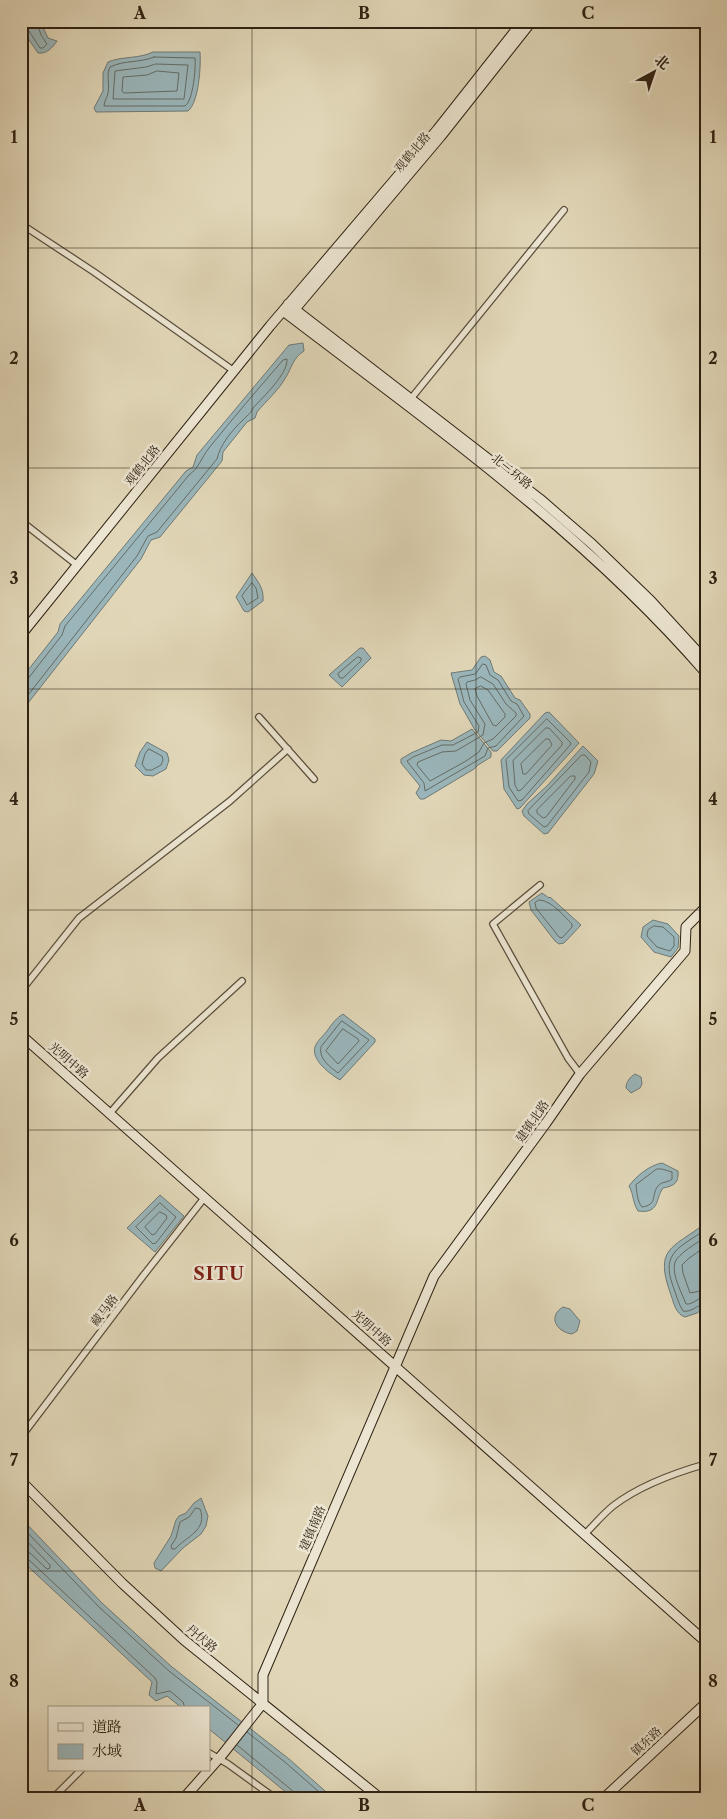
<svg xmlns="http://www.w3.org/2000/svg" width="727" height="1819" viewBox="0 0 727 1819" font-family="'Libre Caslon Text','Noto Serif SC',serif">
  <style>
    .water { fill: #9ab6bb; stroke: #6e7a77 }
    .lines { fill: none; stroke-linecap: round; stroke-linejoin: round }
    .shore { stroke: #646c66; stroke-width: 1 }
    .street-casing { stroke: #5a4e3c; stroke-width: 8 }
    .secondary-casing { stroke: #2d2112; stroke-width: 11 }
    .street { stroke: #ece5d1; stroke-width: 5.5 }
    .secondary { stroke: #ece5d1; stroke-width: 9 }
    .grid { fill: none; stroke: #2d2112; stroke-width: 1; stroke-opacity: 0.55 }
    .labels { text-anchor: middle; dominant-baseline: central; stroke-width: 5; stroke-linejoin: round; paint-order: stroke }
    .street-label { font-size: 12px; fill: #2d2112; stroke: #ece5d1 }
    .district-label { font-size: 18px; font-weight: bold; letter-spacing: 1px; fill: #7a1f14; stroke: #ece5d1 }
    .neatline { fill: none; stroke: #2d2112; stroke-width: 2 }
    .grid-label { font-size: 16px; text-anchor: middle; font-weight: bold; fill: #2d2112 }
  </style>
  <rect width="100%" height="100%" fill="#e1d7b8"/>
  <filter id="stains"><feTurbulence type="fractalNoise" baseFrequency=".004" numOctaves="4"/><feColorMatrix values="0 0 0 0 .2 0 0 0 0 .09 0 0 0 0 .02 0 0 0 .5 -.17"/></filter>
  <radialGradient id="worn" r=".72"><stop offset=".6" stop-color="#630" stop-opacity="0"/><stop offset="1" stop-color="#630" stop-opacity=".3"/></radialGradient>
  <path class="water" d="M21,21H40L48,38L57,41C52,48 47,54 38,53L21,28Z
    M153,52H200C201,66 199,102 188,111L96,112L94,108L103,91V73L108,62C122,56 139,59 153,52Z
    M303,343L304,351C293,358 292,367 286,377C279,390 266,401 257,412L255,418L247,422L223,452L222,461L160,537L151,540L141,559L21,712V679L58,632L60,624L186,471L193,467L197,455L289,345Z
    M252,573C259,583 264,589 263,601L248,612L244,611L236,597Z
    M360,648H363L371,658L342,687L329,675Z
    M485,656L490,660L494,672L501,676L515,698L520,700L530,714V718L497,751H493L475,730L460,704L451,673L472,670L481,657Z
    M549,712L579,743L520,808L517,809L504,789L501,760L545,713Z
    M472,729L491,752V757L478,765L474,769L424,799H420L416,793L420,786L401,763V759L411,753L441,740L451,741Z
    M147,742L167,753L169,760L166,769L153,776L144,775L135,766L140,752Z
    M583,746L598,761L594,774L548,833L544,834L524,816L522,811L527,804L548,785Z
    M542,893L549,898L550,897L581,925L564,943L559,944L555,941L531,910L529,902Z
    M653,920L668,924L679,936L678,948L671,957L654,952L641,937L643,927Z
    M343,1014L375,1039V1042L340,1080C330,1074 311,1060 315,1047C317,1041 323,1036 327,1031C332,1024 336,1018 343,1014Z
    M635,1074L641,1077L642,1084L640,1088L631,1093L626,1088C626,1082 630,1077 635,1074Z
    M662,1163L678,1171C679,1183 674,1186 663,1188C655,1199 660,1214 638,1211C632,1201 634,1195 629,1186C636,1176 650,1165 662,1163Z
    M160,1195L184,1216L155,1252L127,1228Z
    M706,1223V1307L697,1313L685,1317C676,1314 674,1304 671,1295C654,1248 671,1249 706,1223Z
    M563,1307L570,1309L580,1321L577,1331L572,1334C557,1332 547,1317 563,1307Z
    M201,1498L208,1516L206,1526L201,1534L183,1548L161,1571L155,1568L154,1563L171,1536L176,1520L179,1516L186,1513L194,1503Z
    M21,1518L102,1603L172,1667L289,1759L333,1798H293L209,1729V1708H182L167,1696L156,1701L149,1695L152,1682L21,1560Z"/>
  <g class="lines">
    <path class="shore" d="M21,26L27,28L40,48H43L47,44L41,35L36,21
      M154,57L195,58C196,68 193,101 185,106H104C104,102 107,98 108,93C110,84 106,75 110,67C124,60 140,63 154,57Z
      M156,64L188,65L184,99H113L115,71L146,67Z
      M157,71L179,73L177,91L124,93L122,91L123,77L147,75Z
      M252,583L256,588L258,598L247,605L242,596Z
      M358,657L361,658V661L343,678H340L338,674Z
      M483,664L486,665L490,675L498,680L511,701L517,704L524,716L496,746L488,748L485,756L425,791L424,783L407,761L413,757L442,745H453L478,732L479,726L464,702L458,679L460,677L475,674Z
      M481,677L493,684L506,704L516,713V716L493,739L484,743L479,752L466,761L430,781L417,765L418,762L442,752L456,751L483,735L485,724L470,700L466,684L467,682L475,680Z
      M21,682L27,680L62,635L65,626L189,475C199,468 201,458 209,448C233,418 258,389 283,360L287,359C288,374 263,397 253,408C250,415 247,415 243,420C232,430 220,445 217,459L157,532L148,536L137,556L21,704
      M481,686L488,690L505,714V717L496,726L493,725L477,696L475,689Z
      M547,719L570,742L571,744L522,800L518,801L509,787L506,760Z
      M546,728H549L562,742V745L521,790L518,791L515,785L513,761Z
      M546,739H549L552,745L526,774H523L521,764Z
      M149,749L162,756L163,760L161,765L152,770H146L142,764L145,754Z
      M582,755H585L591,762L589,772L547,826L544,827L529,814L528,811Z
      M571,776H575V779L546,817L543,818L537,813V810Z
      M539,900C551,900 564,916 572,924V927L562,938L559,937L536,908L535,903Z
      M654,926L663,927L674,937V946L670,951L657,947L647,936L648,930Z
      M342,1021L369,1040L338,1073C330,1067 318,1058 321,1047Z
      M343,1029L358,1039L359,1041L338,1064L326,1051Z
      M657,1169H662L672,1172V1179C668,1183 662,1181 658,1186C651,1194 658,1205 642,1207C637,1201 637,1192 636,1185Z
      M160,1203L176,1217L156,1243L153,1244L136,1227Z
      M160,1212L166,1215L167,1218L155,1234L152,1235L145,1227Z
      M706,1229C682,1247 660,1251 673,1286C676,1294 678,1303 683,1311C692,1313 697,1304 706,1304
      M706,1237C698,1242 678,1254 675,1262C671,1274 682,1293 686,1304C693,1305 698,1297 706,1297
      M706,1246L688,1259L682,1265L683,1273L690,1293L706,1290
      M196,1508L200,1509C208,1530 187,1536 175,1549H172L171,1546L176,1538L180,1522L189,1517Z
      M21,1526L99,1607L169,1671L238,1725
      M21,1535L50,1565V1568L47,1569L30,1553L21,1550
      M21,1557L27,1558L155,1678L157,1682L156,1694L170,1691L183,1702L185,1708
      M247,1732L286,1763L326,1798
      M237,1745L294,1792L296,1798"/>
    <g class="street-casing">
      <path id="street" d="M21,224L94,272L234,371
        M409,401L564,210
        M21,521L77,565
        M259,717L314,779
        M540,885L493,924L568,1058L580,1074
        M21,991L79,918L230,801L288,749
        M110,1113L158,1058L242,981
        M21,1437L143,1276L205,1197
        M585,1534C594,1525 603,1514 613,1506C639,1486 674,1473 706,1464
        M209,1753L228,1764L275,1798
        M53,1798L81,1770"/>
    </g>
    <g class="secondary-casing">
      <path id="secondary" d="M288,304L540,499L592,544L651,601L706,661
        M291,310L295,309L441,136L532,21
        M283,311C431,424 584,532 706,673
        M21,635L270,326L437,130L523,21
        M21,1035L706,1642
        M21,1481L122,1583L184,1640L380,1798
        M184,1798L222,1755L263,1703V1675L434,1276L546,1123L580,1074L685,951L686,927L706,907
        M604,1798L706,1703"/>
    </g>
    <use href="#street" class="street"/>
    <use href="#secondary" class="secondary"/>
  </g>
  <path class="grid" d="M252,21V1798M476,21V1798M21,248H706M21,468H706M21,689H706M21,910H706M21,1130H706M21,1350H706M21,1571H706"/>
  <g class="labels">
    <g class="street-label">
      <text transform="translate(412 152) rotate(-50)">观鹤北路</text>
      <text transform="translate(142 465) rotate(-51)">观鹤北路</text>
      <text transform="translate(512 471) rotate(39)">北二环路</text>
      <text transform="translate(69 1060) rotate(41)">光明中路</text>
      <text transform="translate(532 1121) rotate(-55)">建镇北路</text>
      <text transform="translate(104 1310) rotate(-53)">藏马路</text>
      <text transform="translate(372 1328) rotate(42)">光明中路</text>
      <text transform="translate(312 1528) rotate(-67)">建镇南路</text>
      <text transform="translate(202 1638) rotate(40)">丹伏路</text>
      <text transform="translate(646 1741) rotate(-43)">镇东路</text>
    </g>
    <g class="district-label">
      <text x="219" y="1274">SITU</text>
    </g>
  </g>
  <rect width="727" height="1819" fill="none" stroke="#e1d7b8" stroke-width="55"/>
  <rect x="48" y="1706" width="162" height="65" fill="#ece5d1" stroke="#a09785"/>
  <rect x="58" y="1723" width="25" height="8" fill="#ece5d1" stroke="#a09785"/>
  <text x="92" y="1732" font-size="15" fill="#2d2112">道路</text>
  <rect x="58" y="1744" width="25" height="15" fill="#9ab6bb" stroke="#a09785"/>
  <text x="92" y="1756" font-size="15" fill="#2d2112">水域</text>
  <g transform="translate(654 72) rotate(40)" stroke="#ece5d1" stroke-width="4" paint-order="stroke">
  <path d="M0-4L9 19L0 12L-9 19Z" fill="#2d2112"/>
  <text y="-8" font-size="14" font-weight="bold" text-anchor="middle" fill="#2d2112">北</text>
  </g>
  <rect x="28" y="28" width="672" height="1764" class="neatline"/>
  <g class="grid-label">
    <text x="140" y="19">A</text>
    <text x="364" y="19">B</text>
    <text x="588" y="19">C</text>
    <text x="14" y="143">1</text>
    <text x="713" y="143">1</text>
    <text x="14" y="364">2</text>
    <text x="713" y="364">2</text>
    <text x="14" y="584">3</text>
    <text x="713" y="584">3</text>
    <text x="14" y="805">4</text>
    <text x="713" y="805">4</text>
    <text x="14" y="1025">5</text>
    <text x="713" y="1025">5</text>
    <text x="14" y="1246">6</text>
    <text x="713" y="1246">6</text>
    <text x="14" y="1466">7</text>
    <text x="713" y="1466">7</text>
    <text x="14" y="1687">8</text>
    <text x="713" y="1687">8</text>
    <text x="140" y="1811">A</text>
    <text x="364" y="1811">B</text>
    <text x="588" y="1811">C</text>
  </g>
  <rect width="100%" height="100%" filter="url(#stains)"/>
  <rect width="100%" height="100%" fill="url(#worn)"/>
</svg>
